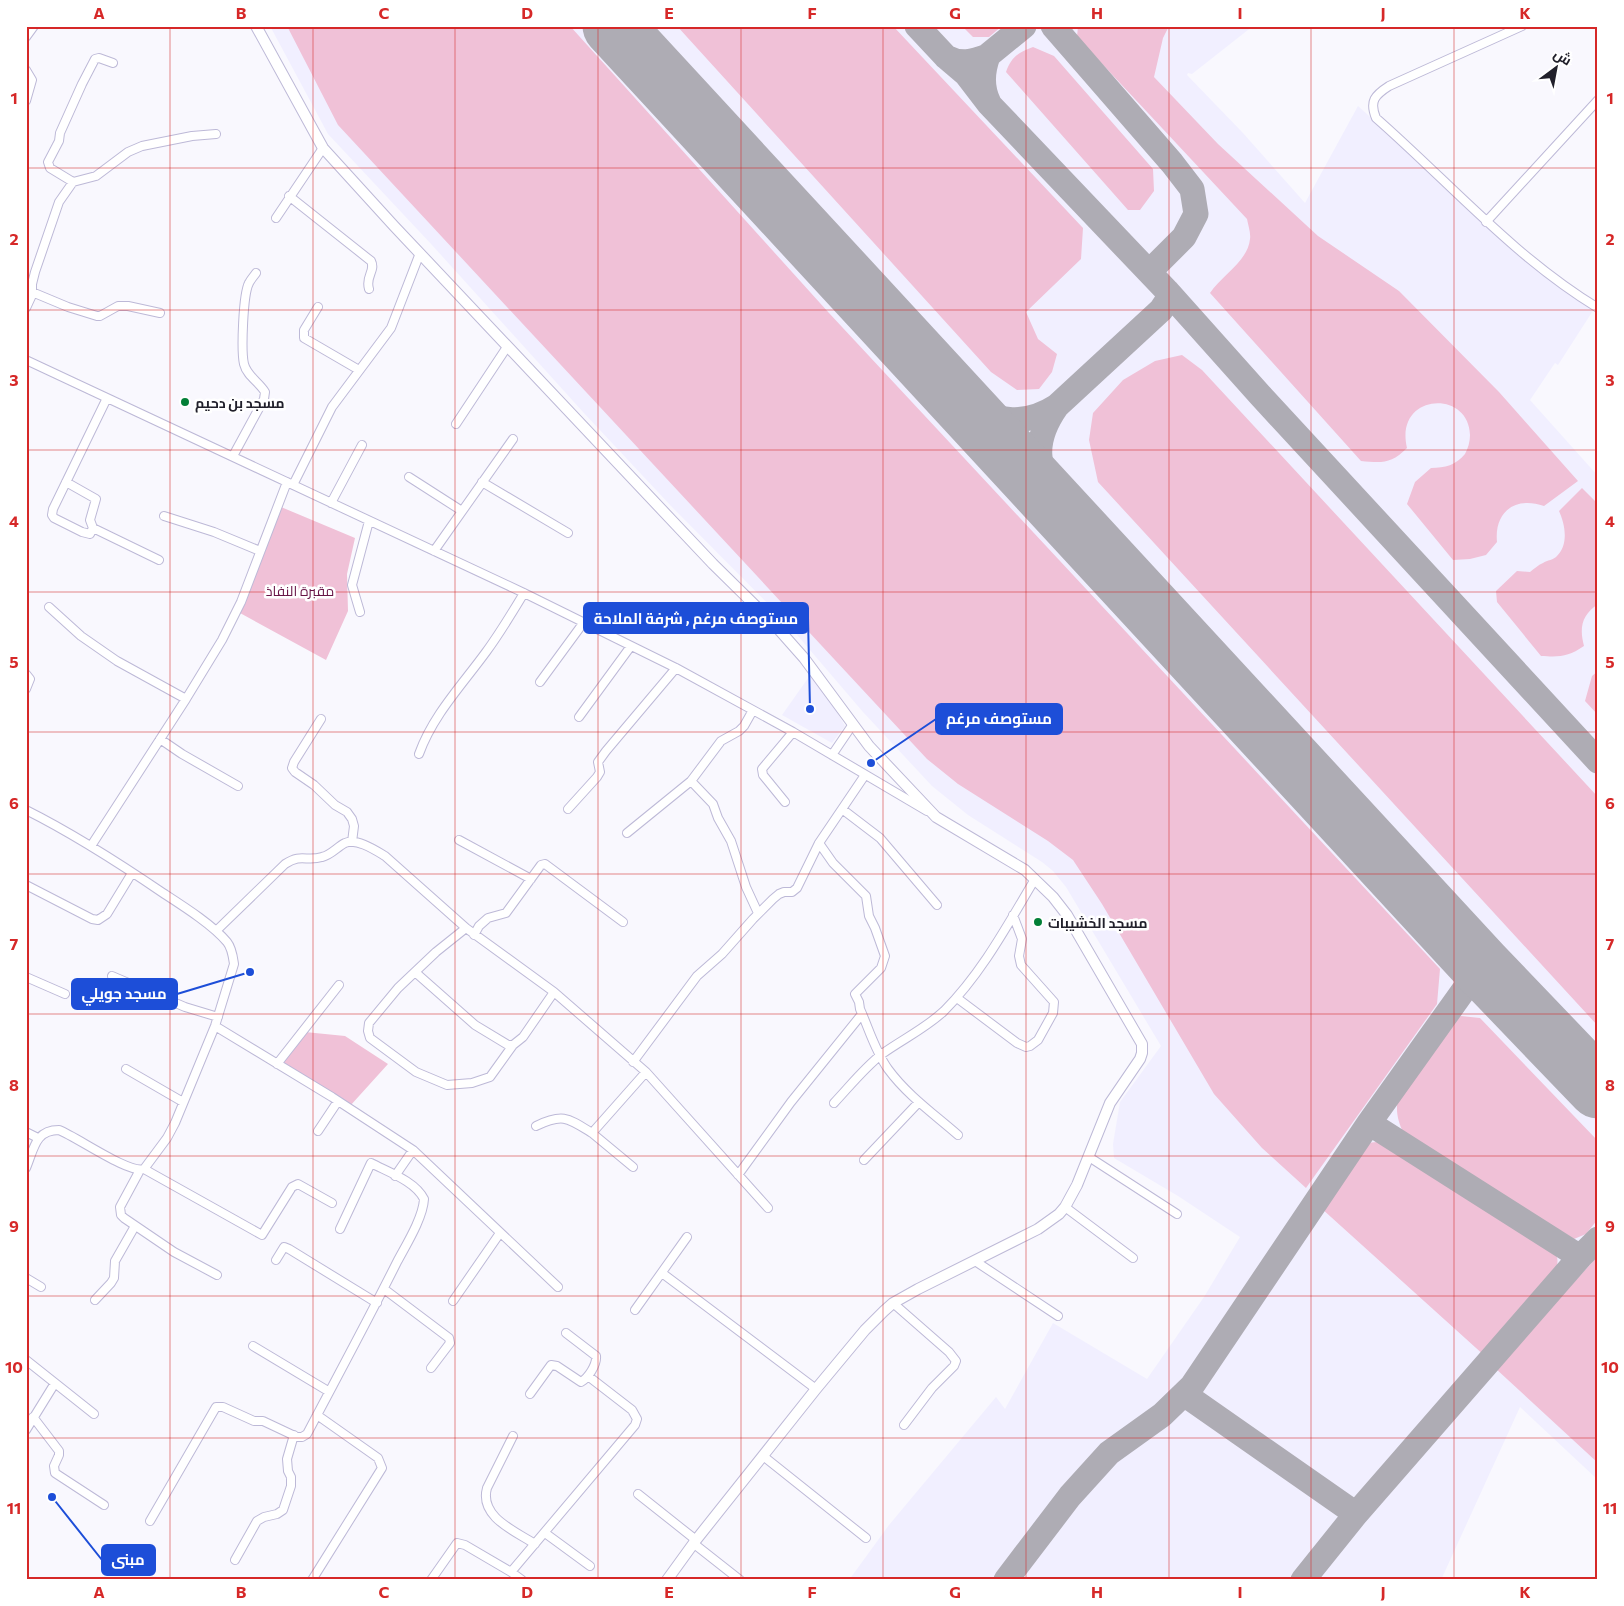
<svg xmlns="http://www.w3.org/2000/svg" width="1624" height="1606" viewBox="0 0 1624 1606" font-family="Commissioner,Cairo,sans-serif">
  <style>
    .built { fill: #f1efff }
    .green { fill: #f0c1d7 }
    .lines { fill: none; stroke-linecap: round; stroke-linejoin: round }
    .taxiway { stroke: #aeacb4; stroke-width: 25 }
    .runway { stroke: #aeacb4; stroke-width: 61 }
    .street-casing { stroke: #bdb9d7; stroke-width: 10 }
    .secondary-casing { stroke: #bdb9d7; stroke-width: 12 }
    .street { stroke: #fff; stroke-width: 8 }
    .secondary { stroke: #fff; stroke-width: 10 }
    .grid { fill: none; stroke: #d62828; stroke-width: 1; stroke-opacity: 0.55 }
    .poi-dot { fill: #037f37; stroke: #fff; stroke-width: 2 }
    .labels { text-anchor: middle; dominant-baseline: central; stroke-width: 5; stroke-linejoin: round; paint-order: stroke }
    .poi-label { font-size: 14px; font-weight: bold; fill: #21202b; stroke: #fff; text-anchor: start }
    .park-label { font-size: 14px; fill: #671446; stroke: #fff }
    .leader { fill: none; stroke: #1d4ed8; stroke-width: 2 }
    .callout-dot { fill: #1d4ed8; stroke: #fff; stroke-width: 2 }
    .callout { fill: #1d4ed8; stroke: #1d4ed8; stroke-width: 2 }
    .callout-label { font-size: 15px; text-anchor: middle; font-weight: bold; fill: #fff }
    .neatline { fill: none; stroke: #d62828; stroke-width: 2 }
    .grid-label { font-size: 16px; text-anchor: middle; font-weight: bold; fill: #d62828 }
  </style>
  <rect width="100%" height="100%" fill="#f9f8fe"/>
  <path class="built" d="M270,26H1253L1192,74L1188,73L1187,75L1243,133L1305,203L1358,106L1539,269L1596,306L1558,365L1555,363L1530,400L1598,476V1480L1520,1407L1441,1580H849L889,1525L996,1397L1005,1409L1053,1323L1147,1379L1204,1297L1240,1237L1178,1196L1114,1158L1113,1144L1120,1102L1161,1046L1066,887L1053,871L1042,862L968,815L932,786L863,712L786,622L671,506L583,412L432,245L328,134Z
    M811,674L831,702L845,726L832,743L782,715Z"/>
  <path class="green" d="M287,26H570L829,313L1440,969L1437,1004L1306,1188L1262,1148L1214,1094L1102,904L1073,860L1048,841L958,784L927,759L338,125Z
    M677,26H893L1083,228L1081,259L1026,312L1038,339L1057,354L1052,372L1039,389L1017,390L991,372Z
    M962,26H1002L989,37H973Z
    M1078,26H1169L1163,38L1154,77L1218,144L1318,236L1399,291L1499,392L1578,481L1544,506C1515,496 1494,512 1497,542L1486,555L1470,559L1453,560L1407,504L1415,482L1431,468C1445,468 1456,465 1465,454C1468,448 1470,442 1470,435C1469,389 1394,393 1407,448C1391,464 1382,463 1361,461L1210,293C1222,275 1248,261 1250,239C1251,233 1248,225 1247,219L1077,37Z
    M1033,47L1054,56L1153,169L1154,191L1140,210H1128L1006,72C1011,57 1019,52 1033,47Z
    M1182,355L1202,370L1598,797V1026L1098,482L1089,440L1093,413L1123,380L1155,361Z
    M1582,488L1598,504V604C1582,615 1579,627 1584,646C1568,657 1560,657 1541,656L1497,602L1496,591L1517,571L1530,572C1534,569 1538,565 1543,563C1547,560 1554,560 1557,556C1569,544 1565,524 1559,511Z
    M281,507L355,538L347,574L348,611L326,660L240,613Z
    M1598,671V715L1585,701L1592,676Z
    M1461,1016L1480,1018L1597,1140L1598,1219L1586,1234L1574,1239L1404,1134C1397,1120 1395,1109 1399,1094L1448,1020Z
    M305,1032L345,1036L388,1064L350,1106L282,1062Z
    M1386,1141L1550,1244C1558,1256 1560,1260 1554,1274L1486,1357L1321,1208L1359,1150L1367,1143Z
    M1598,1256V1463L1495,1368Z"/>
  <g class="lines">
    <path class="taxiway" d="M917,26L946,57L966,74L989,104L1168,292L1260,395L1598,761
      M1053,26L1172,163L1192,189L1196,214L1184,237L1149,272
      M946,57C961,65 972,62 988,56C982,72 981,87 989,103
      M975,66L1024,26
      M962,403C996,421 1023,428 1057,406
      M1054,503C1038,464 1031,443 1057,406L1161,310L1167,301L1168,292
      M1369,1123L1580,1257
      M1184,1394L1356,1514
      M1006,1580L1070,1496L1109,1453L1162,1415L1192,1386L1369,1123L1481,966
      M1303,1580L1356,1514L1580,1257L1598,1239"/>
    <path class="runway" d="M613,26L1481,966L1598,1088"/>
    <g class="street-casing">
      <path id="street" d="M1522,26L1389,86C1375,95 1369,101 1376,118C1449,182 1514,257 1598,308
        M26,37L34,26
        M26,70L32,80L26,101
        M73,182L50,168L48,162L59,141L60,133L82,84L95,59L99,58L113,63
        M289,196L371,261C376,271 365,276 369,289
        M276,218L323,148
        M1486,222L1598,100
        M32,292L68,307L97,316H100L118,306H128L160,313
        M318,307L304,330V338L359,370
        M26,308L32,295V284L35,272L59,202L73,182L96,176L128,152L142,146L192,136L216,134
        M26,360L524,593L676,668L793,732L927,811
        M107,398L53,509L52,515L54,518L82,532L90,534L93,528L159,560
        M456,424L507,347
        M233,456L264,399L265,392C259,382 247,376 244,364C241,351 243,294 249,283C251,279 254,276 256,273
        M409,477L462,511
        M66,482L96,499L90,520L93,528
        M482,482L568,533
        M293,485L332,407L391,328L420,253
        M331,503L362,445
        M164,516L214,532L260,551
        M434,551L513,439
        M49,607L81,636L117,661L186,699
        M360,612L352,585L369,521
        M26,674L30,679L26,689
        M540,682L584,622
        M579,717L631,646
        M321,719L294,762L292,768L295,772L314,785L335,805L347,812L352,819L354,826L352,842
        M160,739L182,754L238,786
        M419,754C433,715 462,685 486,652C500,633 512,613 524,593
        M832,755L853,724
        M691,781L713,804L718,818L731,841L746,887L758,913
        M785,802L763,775L762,769L793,732
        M568,809L597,777L600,772L598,762L606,751L676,668
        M842,809L880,838L937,905
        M26,810C74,834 119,863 163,893C183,906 213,925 227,942C232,948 233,957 234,964L215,1026L175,1123L167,1138L144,1169
        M627,833L691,781L721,741L739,731L744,726L753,710
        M459,840L531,879
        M819,843L833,863L866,896L869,916L875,928L885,956L881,968L855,994L859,1002L860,1009C869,1029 875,1051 888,1069C907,1095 934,1114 958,1135
        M91,846L186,699L222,640L241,602L287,482
        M26,885L92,919L98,920L107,914L132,873
        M466,928L436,952L398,988L369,1023L368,1031L370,1038L416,1072L447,1085L472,1083L490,1077L513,1045
        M216,931L285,864C302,853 306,862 322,857C331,855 337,847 345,843C357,838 375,850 385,856L466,928L554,992L646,1072L768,1208
        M474,935L479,926L488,918L506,913L541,865L545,864L623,922
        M415,972L475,1025L508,1045H513L523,1037L554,992
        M112,976L185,1007L218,1017
        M26,977L65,994
        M957,998L1017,1043L1026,1047L1030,1046L1038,1040L1053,1013L1054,1002L1021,965L1019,956L1022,939L1013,915
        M215,1026L332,1097L413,1150L558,1287
        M633,1062L697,976L722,954L753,919L773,899L779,894L784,892H792L797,888L819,843L865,775
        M277,1064L339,985
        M126,1069L183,1102
        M834,1103C850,1086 864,1068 882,1054C903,1039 926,1028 944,1011C982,973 1008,924 1035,879
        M536,1126C563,1113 568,1118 592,1133
        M318,1131L338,1101
        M26,1132L38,1138
        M1089,1157L1177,1214
        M864,1160L919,1102
        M633,1167L592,1133L646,1072
        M26,1168C34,1149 35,1130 59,1130C77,1137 129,1174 144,1169L262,1235L292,1187L298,1184L332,1203
        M140,1170L120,1207L121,1215L124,1218L174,1252L217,1275
        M738,1175L791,1102L862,1014
        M395,1176L413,1150
        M1065,1207L1133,1258
        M276,1260L284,1247L289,1249L377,1303
        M975,1261L1058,1316
        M662,1273L816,1389
        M26,1278L41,1287
        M384,1289L449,1338L450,1343L431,1368
        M95,1300L111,1283L114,1278L115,1261L135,1226
        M453,1301L500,1233
        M893,1303L949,1352L956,1361L954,1366L932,1388L904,1425
        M635,1310L687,1237
        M253,1346L328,1391
        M26,1360L94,1414
        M530,1394L551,1365L557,1366L581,1382C588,1378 597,1365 596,1356L566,1333
        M33,1417L59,1451V1455L54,1466L55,1473L104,1505
        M26,1430L55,1383
        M513,1436L487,1488C479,1517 515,1531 535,1544
        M763,1456L866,1538
        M638,1494L696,1540
        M150,1521L216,1407H223L254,1421H263L297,1437H302L307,1434C337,1377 368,1320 397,1262C406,1245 423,1218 424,1199C415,1181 388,1172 371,1163L340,1229
        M545,1533L590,1566
        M693,1543L740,1580
        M235,1560L257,1521L264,1517L277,1514L283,1510L291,1486V1477L288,1471L287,1459L294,1435
        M312,1580L382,1468L378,1458L317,1415
        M431,1580L457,1543L465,1545L511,1572
        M522,1580L511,1572L635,1425L637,1419L632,1410L588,1376"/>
    </g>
    <g class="secondary-casing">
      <path id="secondary" d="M256,26L323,148L394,226L713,564L773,623L804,658L869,746L936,817L1025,870L1053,897L1067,915L1142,1044V1053L1140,1059L1110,1103L1077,1185L1065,1207L1059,1214L1038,1229L918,1289L893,1303L884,1311L865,1330L816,1389L696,1540L667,1580"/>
    </g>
    <use href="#street" class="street"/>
    <use href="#secondary" class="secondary"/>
  </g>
  <path class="grid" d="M170,26V1580M313,26V1580M455,26V1580M598,26V1580M741,26V1580M883,26V1580M1026,26V1580M1169,26V1580M1311,26V1580M1454,26V1580M26,168H1598M26,310H1598M26,450H1598M26,592H1598M26,732H1598M26,874H1598M26,1014H1598M26,1156H1598M26,1296H1598M26,1438H1598"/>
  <g class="poi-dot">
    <circle cx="185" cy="402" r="5"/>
    <circle cx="1038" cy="922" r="5"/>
  </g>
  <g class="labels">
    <g class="poi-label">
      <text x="195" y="402">مسجد بن دحيم</text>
      <text x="1048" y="922">مسجد الخشيبات</text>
    </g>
    <g class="park-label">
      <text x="300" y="590">مقبرة النفاذ</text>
    </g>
  </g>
  <path class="leader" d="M810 709L808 618M871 763L936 719M250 972L177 994M52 1497L102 1560"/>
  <g class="callout-dot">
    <circle cx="810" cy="709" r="5"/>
    <circle cx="871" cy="763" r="5"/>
    <circle cx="250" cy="972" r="5"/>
    <circle cx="52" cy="1497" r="5"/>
  </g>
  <g class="callout">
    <rect x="584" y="603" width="224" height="30" rx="5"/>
    <rect x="936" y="704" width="126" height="30" rx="5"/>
    <rect x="72" y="979" width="105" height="30" rx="5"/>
    <rect x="102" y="1545" width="53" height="30" rx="5"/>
  </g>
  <g class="callout-label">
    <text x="696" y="624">مستوصف مرغم , شرفة الملاحة</text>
    <text x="999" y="724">مستوصف مرغم</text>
    <text x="124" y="999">مسجد جويلي</text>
    <text x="128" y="1565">مبنى</text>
  </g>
  <rect width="1624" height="1606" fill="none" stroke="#ffffff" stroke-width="55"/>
  <g transform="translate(1556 68) rotate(32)" stroke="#ffffff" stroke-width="4" paint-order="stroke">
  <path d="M0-4L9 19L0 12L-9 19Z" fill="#21202b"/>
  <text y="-8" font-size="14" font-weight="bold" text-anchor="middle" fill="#21202b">ش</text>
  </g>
  <rect x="28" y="28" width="1568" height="1550" class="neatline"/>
  <g class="grid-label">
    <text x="99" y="19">A</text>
    <text x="241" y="19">B</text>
    <text x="384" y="19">C</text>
    <text x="527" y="19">D</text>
    <text x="669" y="19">E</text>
    <text x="812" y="19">F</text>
    <text x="955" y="19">G</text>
    <text x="1097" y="19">H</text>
    <text x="1240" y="19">I</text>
    <text x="1383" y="19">J</text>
    <text x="1525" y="19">K</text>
    <text x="14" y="104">1</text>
    <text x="1610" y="104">1</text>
    <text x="14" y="245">2</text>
    <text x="1610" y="245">2</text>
    <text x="14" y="386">3</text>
    <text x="1610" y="386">3</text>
    <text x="14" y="527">4</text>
    <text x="1610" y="527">4</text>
    <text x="14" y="668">5</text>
    <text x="1610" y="668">5</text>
    <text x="14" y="809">6</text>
    <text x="1610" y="809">6</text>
    <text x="14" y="950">7</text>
    <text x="1610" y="950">7</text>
    <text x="14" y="1091">8</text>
    <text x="1610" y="1091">8</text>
    <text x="14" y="1232">9</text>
    <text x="1610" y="1232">9</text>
    <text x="14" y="1373">10</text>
    <text x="1610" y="1373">10</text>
    <text x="14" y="1514">11</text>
    <text x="1610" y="1514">11</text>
    <text x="99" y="1598">A</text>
    <text x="241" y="1598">B</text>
    <text x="384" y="1598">C</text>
    <text x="527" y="1598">D</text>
    <text x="669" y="1598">E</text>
    <text x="812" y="1598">F</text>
    <text x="955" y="1598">G</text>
    <text x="1097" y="1598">H</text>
    <text x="1240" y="1598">I</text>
    <text x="1383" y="1598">J</text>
    <text x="1525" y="1598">K</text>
  </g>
</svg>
